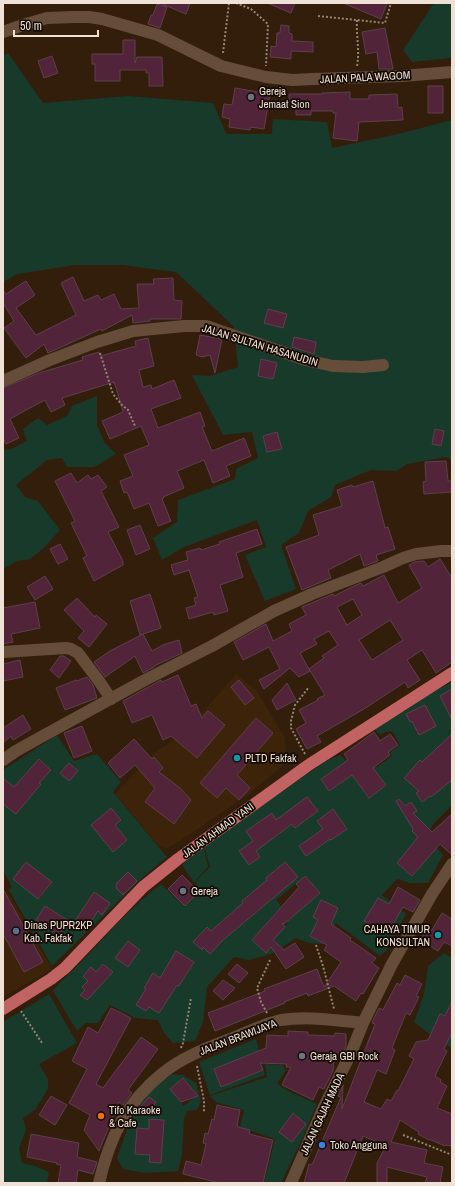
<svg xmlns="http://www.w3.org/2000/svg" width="455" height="1186" viewBox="0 0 455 1186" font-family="'Archivo Narrow',sans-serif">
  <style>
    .built { fill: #3d230a }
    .green { fill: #173a2b; fill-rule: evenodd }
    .building { fill: #512439; stroke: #5d404c; fill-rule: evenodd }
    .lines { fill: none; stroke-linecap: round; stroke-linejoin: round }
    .path { stroke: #958375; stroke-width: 2; stroke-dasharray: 2 2; stroke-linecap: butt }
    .minor { stroke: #654d39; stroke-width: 12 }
    .tertiary { stroke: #654d39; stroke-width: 12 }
    .secondary { stroke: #654d39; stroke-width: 12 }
    .primary { stroke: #c06362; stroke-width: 12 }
    .worship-dot { fill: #6b7280; stroke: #140b04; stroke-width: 1.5 }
    .culture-dot { fill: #0f9aa8; stroke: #140b04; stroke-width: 1.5 }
    .service-dot { fill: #5c6f8a; stroke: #140b04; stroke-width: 1.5 }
    .food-dot { fill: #e8710a; stroke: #140b04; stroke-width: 1.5 }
    .shop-dot { fill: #3f7fe0; stroke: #140b04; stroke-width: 1.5 }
    .labels { text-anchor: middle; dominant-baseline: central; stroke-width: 3.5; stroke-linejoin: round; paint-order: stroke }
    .street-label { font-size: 11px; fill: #f0e1d6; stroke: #140b04 }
    .poi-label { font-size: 11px; fill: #f0e1d6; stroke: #140b04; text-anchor: start }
  </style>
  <rect width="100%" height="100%" fill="#331e0c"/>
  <path class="built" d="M236,674L256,690L284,736L287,762L249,794L192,833L166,849L158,845L115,794L154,753L174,740L198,718Z
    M7,891L52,969L3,997V893Z"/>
  <path class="green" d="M434,3H452V58L412,62L403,50Z
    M8,53L43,103L128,96L213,103L225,131L227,134H272L273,119L327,122L332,148L398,134L452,120V465L450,459L446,457L407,464L397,471L371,470L335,485L331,497L308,511L299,533L281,545L296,589L265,601L245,555L266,547L257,520L184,547L162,560L153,538L177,522L178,500L235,479L236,469L258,458L252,432L223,435L192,375L210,376L238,367L234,327L176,272L122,265H75L17,274L3,282V56Z
    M97,396V425L104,442L116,454L94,467H67L62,458L47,460L16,485L25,497L38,501L60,530L44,548L30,559L17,561L3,569V450L11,449L27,441L23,429L38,418L47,425L67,416L72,406Z
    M452,682V689L440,696L448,712L452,710V729L450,730L452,733V761L450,781L452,780V805L433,824L427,837L443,855L428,883H410L397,879L382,895L406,914L386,951L380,956L336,923L324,944L309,943L296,938L271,954L250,960L234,957L207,987L203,1022L195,1041L173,1043L164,1033L158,1020L135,1018L110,1005L98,1023H86L77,1031L53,991C61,980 73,971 83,960C108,934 132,906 161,884L185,907L201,891L196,884L198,879L210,867L204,846L297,781L328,760L340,755L360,775L372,767H377L392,756L390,752L400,745L393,732L388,731L382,734L377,733L375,728L406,710L430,693ZM337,767L346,779L329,791L321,779ZM373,768L386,785L369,798L356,780ZM307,797L317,812L295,828L285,814ZM333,809L347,829L331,840L317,821ZM271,813L284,830L259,849L246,831ZM315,834L323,844L306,856L299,846ZM417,839L432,853L412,876L397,863ZM285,862L296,875L276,891L266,878ZM305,876L320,893L290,918L276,900ZM378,898L389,904L375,928L365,921ZM321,900L338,908L322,943L310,936L318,920L313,917ZM238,908L247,920L227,937L218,925ZM276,912L288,923L278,934L266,924ZM261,930L276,942L266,953L252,940ZM128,941L140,950L128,967L115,958ZM176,951L194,962L179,986L161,976ZM104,964L112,972L87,1000L81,995L85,990L82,987L88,981L91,967L96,972ZM153,973L165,981L155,995L144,988ZM164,984L173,990L159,1013L150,1007Z
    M57,735L74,761L97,754L121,782L113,792L167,857L144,876L52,966L9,890L12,887L3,870V804L16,814L28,798L3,778V770ZM39,759L51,769L42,780L30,769ZM27,772L41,784L32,793L19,781ZM111,808L121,820L115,825L127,840L113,852L91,825ZM26,862L52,882L39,899L13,879ZM128,872L137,881L123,895L114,886ZM94,892L110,903L102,915L86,903ZM45,906L69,921L60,935L36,920ZM80,913L92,920L85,931L73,924Z
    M204,848L208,867L197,879L195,884L182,865L189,857Z
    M444,953L452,958V1048L440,1042L414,1022L424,994L428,966Z
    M49,994L77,1043L39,1064L48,1079V1089L35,1110L23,1118L26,1130L19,1148L22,1163L35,1166L49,1172L47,1183H3V1131L5,1130L3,1131V1022Z
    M256,1039L265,1075L210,1095L199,1062ZM256,1052L263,1070L250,1075L243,1057ZM229,1063L236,1081L221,1087L214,1069Z
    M265,1064L282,1065L286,1070L277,1084L288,1091L317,1104L304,1135L281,1183H264L275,1139L240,1127L244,1110L216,1102L210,1096L267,1077ZM293,1113L306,1124L292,1142L279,1132Z
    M172,1074L183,1075L196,1083L201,1101L197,1110L187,1111L184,1119L182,1155L178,1171L145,1173L123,1169L117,1158L131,1118L146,1094ZM184,1078L197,1095L184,1106L170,1089ZM149,1119L163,1120L161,1163L149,1162L150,1155L135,1154L137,1128L149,1129Z"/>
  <path class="building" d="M160,3H190L186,14Z
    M267,3H295L291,13Z
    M343,3H387L381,19Z
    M157,4L167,7L160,28L148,24L151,15H153Z
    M281,25L289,26V33L292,34V41L313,42V52L291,51V59L270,57L271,46L276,47L277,33H280Z
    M385,28L393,69H379L377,52L366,54L362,32Z
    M123,40H135V63L137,57H162L163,86H149V73H146V70H120V81H95V64H92V54H123Z
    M52,56L58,73L44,78L38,61Z
    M428,86H443V113H428Z
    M235,88L270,94L264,129L250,127V130L229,127L230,119L222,117L224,104L232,105Z
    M350,92V99H369V95L397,94L398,108L402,107L403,120L359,122L357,141L333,138L336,113H333V111H311V115H296V104H289V94H322V93Z
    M73,277L84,301L98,295L101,300L114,294L121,309L139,308L137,284H154L153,279L173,278L174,300L182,301L181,319H150V321L133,323L132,315L102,331L101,329L48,353L44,344L26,358L4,328L14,321L3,303V290L6,294L26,281L35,295L16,308L36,335L76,315L61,283Z
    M268,309L287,314L283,328L264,323Z
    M200,335L222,339L215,373L210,355L202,357L196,355Z
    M294,337L316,342L314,354L292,347Z
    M148,338L154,366L139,370L143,387L151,385L152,389L174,380L181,398L151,409L158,428L200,412L205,426L202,427L212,451L244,438L251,456L226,466L230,476L213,483L204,460L177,471L184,488L163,497L164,498L162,499L171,521L158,526L149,503L134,509L127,492L124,493L120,481L133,476L124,455L149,445L141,426L110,439L102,421L123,412L115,384H114V382L62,398L65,405L51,412L45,400L28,409L10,419L19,438L6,444L3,438V388L39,373L83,360L82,357L99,352L100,356L136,346L135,341Z
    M261,359L277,363L273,379L258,376Z
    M435,429L444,431L441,446L432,444Z
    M277,432L282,449L267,452L263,436Z
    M446,461L448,481H452V492L424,494L423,482L426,481L425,462Z
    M71,473L77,483L88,475L91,479L98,475L107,487L101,491L119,527L108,532L123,561V565L94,581L83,558L87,556L71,523L75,521L55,481Z
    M373,481L385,528L388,527L395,549L376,555L378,561L364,566L360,554L328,570L331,578L302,590L286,547L319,535L313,515L342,506L337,490L352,485L353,487Z
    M140,525L150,549L136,555L127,530Z
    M257,529L262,544L236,553L243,577L220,585L228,611L214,615L213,612L189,619L186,608L196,605L194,598L198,597L189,570L174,575L171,565L188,560L186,552L200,548L201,550L220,544L219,542Z
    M60,544L68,559L58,564L50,549Z
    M440,559L452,578V662L436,673L422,650L407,660L420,680L408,688L405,682L364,709L317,736L321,742L307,749L296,729L306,723L299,710L318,700L317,699L325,695L309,669L324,658L322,656L338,645L329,631L314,639L317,644L300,653L310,671L299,677L290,668L264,689L259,680L280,669L269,647L243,660L234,642L266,624L273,641L292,631L289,624L306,615L302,607L333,594L334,596L352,587L361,583L363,586L384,575L398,603L422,588L409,565L415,562L424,561L428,567ZM353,599L362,615L347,625L337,607ZM390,620L403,640L372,660L359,640Z
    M45,576L53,589L35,600L27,587Z
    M150,594L161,628L140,635L130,601Z
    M77,598L95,617L96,615L107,624L89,647L78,638L84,631L64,610Z
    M35,602L40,628L11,634L13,642L3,644V608Z
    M143,634L152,651L163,645L179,640L182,653L154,666V667L143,673L135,656L105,677L94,662L110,651Z
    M60,656H64L71,661L59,678L50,670Z
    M20,660L23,677L3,681V664Z
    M178,675L191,706L196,704L202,718L208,711L225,725L197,758L171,736L163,740L152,715L132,723L123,701L161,680L162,682Z
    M87,677L93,685L97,698L65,710L56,688L76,680L77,681Z
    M239,680L254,698L245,705L231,687Z
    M287,683L296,700L277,710L272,700Z
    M452,689V720L440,696Z
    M425,705L436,726L419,735L412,721L410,722L406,714Z
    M23,715L31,729L13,740L11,736L3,743V728Z
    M256,718L273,733L237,775L250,788L239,800L226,788L217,798L200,783Z
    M82,726L92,751L74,758L64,733Z
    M374,732L380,741L390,734L398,745L388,752L390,755L373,768L386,785L369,798L352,775L329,791L321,779L348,760L344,754Z
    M452,734V780L431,797L430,796L422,802L416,793L419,791L404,778L420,760L422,762Z
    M134,739L152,759L154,757L163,768L159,772L180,788L191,800L174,824L145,802L155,788L135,765L120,778L108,763Z
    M39,759L51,770L39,783L41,784L16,814L3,804V778L14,787Z
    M69,763L78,771L69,781L60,773Z
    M307,797L318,811L295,828L292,824L256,851L260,857L249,865L239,851L253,841L246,831L272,813L276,820Z
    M399,799L405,806L411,802L417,811L413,813L432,832L452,814V855L440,844L412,876L397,863L418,837L412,831L413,829L396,801Z
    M111,808L121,820L115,825L127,840L113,852L91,825Z
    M333,809L347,829L331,840L330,839L306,856L299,846L323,829L317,821Z
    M26,862L52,882L38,899L13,879Z
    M285,862L298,877L222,941L210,954L203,947L202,950L193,942L207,927L211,931L243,903L242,901L267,880L266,878Z
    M128,872L137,881L123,895L116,888V884Z
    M182,875L199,892L185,906L168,889Z
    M305,876L320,893L284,924L282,923L285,927L273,940L284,950L295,943L304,957L286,969L271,947L266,953L252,940L299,887L296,884Z
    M398,887L420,900L413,912L403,907L389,931L378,924L375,928L364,921L378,898L389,904Z
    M3,889L43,962L24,972L3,934Z
    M94,892L110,903L102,915L98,911L85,931L73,924Z
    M321,900L338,908L331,924L351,938L350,940L376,958L372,963L379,968L363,994L361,993L356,1001L334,986L308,996L307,993L284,1002L285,1003L215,1031L208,1013L265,991L264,989L317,969L324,987L341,962L324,950L327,945L310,936L318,920L313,917Z
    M45,906L69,921L60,936L36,920Z
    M442,913L452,919V946L444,942L438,951L420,940L428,928L432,930Z
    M128,941L140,950L128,967L115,958Z
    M176,951L194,962L179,986L177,985L159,1013L149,1007L146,1011L136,1005L146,989L144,988L153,973L160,978Z
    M103,964L113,972L87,1000L80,995L85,990L82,987L88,981L83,976L91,967L96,972Z
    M237,964L248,973L239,983L228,974Z
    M405,975L422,984L416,996L419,997L410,1015L406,1013L392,1048L395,1050L386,1074L377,1070L364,1102L381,1109L387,1099L391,1101L397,1090L398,1091L414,1059L409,1056L416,1042L428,1040L440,1014L445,1016L452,1001V1032L444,1049L447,1051L435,1076L441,1080L440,1082L447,1086L437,1108L452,1114V1146L446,1145L445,1146L429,1139V1140L418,1134L419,1132L400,1120L391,1142L427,1150L424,1163L443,1167L440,1183H425L427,1177L387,1167V1183H377V1163L386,1146L363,1136L344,1183H304L309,1164L312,1165L341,1097L338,1096L343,1085L342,1109L375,1024L372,1023L374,1018L379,1008L383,1010L397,983L400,985Z
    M223,980L235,988L223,1000L213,991Z
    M111,1008L131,1018L96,1084L103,1088L141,1037L158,1049L128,1090L132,1093L123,1105L119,1102L99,1151L84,1130L90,1115L69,1103L87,1069L72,1061L88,1027L98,1033Z
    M288,1031L308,1032V1035L334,1036L335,1033L346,1034V1046L342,1055H334L333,1071L324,1089L319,1087L313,1100L282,1085L291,1067H286L287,1064L260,1063L263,1070L221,1087L214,1069L266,1048L267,1035L288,1036Z
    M183,1078L198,1096L181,1102L170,1089Z
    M51,1096L67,1105L55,1125L39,1115Z
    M149,1097L156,1102L149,1113L140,1107Z
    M217,1105L240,1110L237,1125L238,1126V1127L250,1130L249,1134L273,1140L263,1183H220L183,1174L186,1161L201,1165L206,1144L203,1143L205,1133L208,1134L212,1119L214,1120Z
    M293,1113L306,1124L292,1142L279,1132Z
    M149,1119L164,1120L161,1163L149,1162L150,1155L135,1154L137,1128L149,1129Z
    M31,1134L79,1143L77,1157L97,1162L93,1174L78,1170L76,1183H58L61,1165L56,1164L57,1163L27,1157Z"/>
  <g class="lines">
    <path class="path" d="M236,3L251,9L268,24L266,66
      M318,16L385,23L391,3
      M357,20C356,36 360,51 357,66
      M223,53L229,3
      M100,353L113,394L122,405L128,410L135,426
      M305,754L291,728V721L295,705L309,687
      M316,945L323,966L334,1009
      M21,1011L42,1043
      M267,1013L261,1002L257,988L270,960
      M181,1048L183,1043L191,998
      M197,1066L204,1101V1113
      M403,1135L452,1155"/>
    <path class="minor" d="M3,652L66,648L71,649L78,653L99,681L111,699"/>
    <path class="tertiary" d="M3,381L50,360L97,342L133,331L184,326H206L306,360L333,366L363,367L383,365"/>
    <path class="secondary" d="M3,32L23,25L47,18L73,17H89L102,19L158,35L221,66L266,77L292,80L313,79L402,76L452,72
      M3,760L16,751L41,737L145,680L212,646L274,611L312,594L383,567L403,558L416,554L441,551H452
      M99,1183C109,1139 126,1102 163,1073C182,1057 210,1047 233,1038C247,1032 267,1023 281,1020C308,1016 336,1020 363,1023
      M291,1183L323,1109L351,1053L363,1023L392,964L432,894L452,864"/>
    <path class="primary" d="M3,1009L51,979L65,968L143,887L178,859L310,764L452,673"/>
  </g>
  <g class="worship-dot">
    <circle cx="251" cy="97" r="4"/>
    <circle cx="183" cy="891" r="4"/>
    <circle cx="302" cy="1056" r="4"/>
  </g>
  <g class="culture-dot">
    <circle cx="237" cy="758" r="4"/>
    <circle cx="438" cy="935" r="4"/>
  </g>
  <circle class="service-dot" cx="16" cy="931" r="4"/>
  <circle class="food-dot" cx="101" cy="1116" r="4"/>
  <circle class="shop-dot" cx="322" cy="1145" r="4"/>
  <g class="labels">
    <g class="street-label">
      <text transform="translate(365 77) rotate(-3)">JALAN PALA WAGOM</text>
      <text transform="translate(260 345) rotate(17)">JALAN SULTAN HASANUDIN</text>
      <text transform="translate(218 830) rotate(-36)">JALAN AHMAD YANI</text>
      <text transform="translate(238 1037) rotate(-21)">JALAN BRAWIJAYA</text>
      <text transform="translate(322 1114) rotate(-65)">JALAN GAJAH MADA</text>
    </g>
    <g class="poi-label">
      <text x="259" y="91">Gereja<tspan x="259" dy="13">Jemaat Sion</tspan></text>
      <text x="245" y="758">PLTD Fakfak</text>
      <text x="191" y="891">Gereja</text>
      <text x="24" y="925">Dinas PUPR2KP<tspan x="24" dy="13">Kab. Fakfak</tspan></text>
      <text x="430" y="929" text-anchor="end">CAHAYA TIMUR<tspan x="430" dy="13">KONSULTAN</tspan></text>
      <text x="310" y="1056">Geraja GBI Rock</text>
      <text x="109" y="1110">Tifo Karaoke<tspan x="109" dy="13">&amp; Cafe</tspan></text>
      <text x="330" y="1145">Toko Angguna</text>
    </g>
  </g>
  <rect width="455" height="1186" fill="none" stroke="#f0e1d6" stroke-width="8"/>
  <path d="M14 30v6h84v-6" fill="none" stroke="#f0e1d6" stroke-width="2"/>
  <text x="20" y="30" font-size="12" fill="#f0e1d6" stroke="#140b04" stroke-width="3" paint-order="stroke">50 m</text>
</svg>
